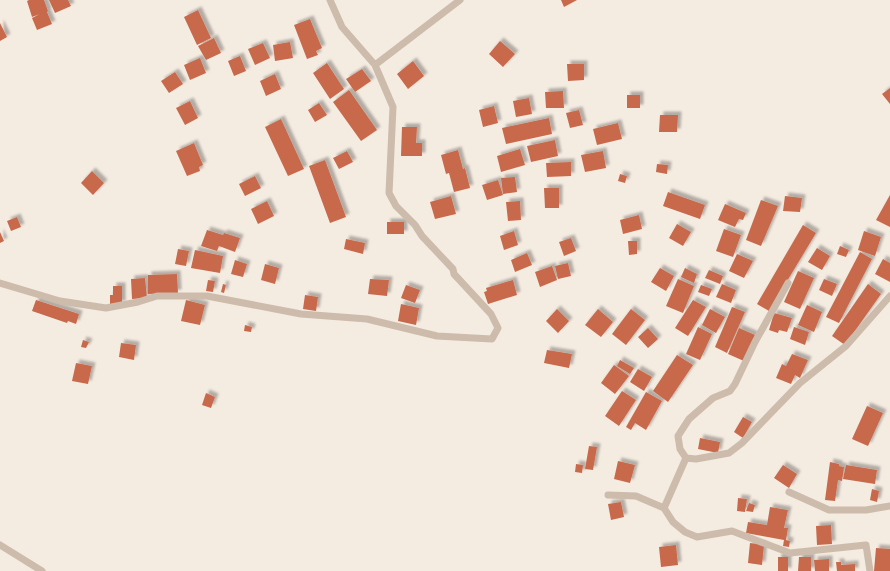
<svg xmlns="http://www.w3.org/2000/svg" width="890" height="571" viewBox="0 0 890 571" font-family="Raleway,sans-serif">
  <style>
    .building { fill: #c8694b; filter: url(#shadow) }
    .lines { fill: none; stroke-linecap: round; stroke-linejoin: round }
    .street { stroke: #cdbbac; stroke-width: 7 }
  </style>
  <defs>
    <filter id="shadow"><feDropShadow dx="3.5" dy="-3.5" stdDeviation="1" flood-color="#0004"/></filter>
  </defs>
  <rect width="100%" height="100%" fill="#f4ebe1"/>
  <path class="building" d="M29,0H44L48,11L47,12L52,24L37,30L32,18L40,14L32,17L27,1Z
    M49,0H68L71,6L55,13Z
    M561,0H577L564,7Z
    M198,10L211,38L197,45L184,17Z
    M310,19L322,48L316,51L318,55L307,59L294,25Z
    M0,23L7,37L0,41Z
    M214,38L221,53L206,60L198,46Z
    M500,41L515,54L503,67L489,54Z
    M290,42L293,58L275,61L273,45Z
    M263,43L270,58L255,65L248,49Z
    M240,56L246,71L234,76L228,61Z
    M200,58L206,73L190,80L184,65Z
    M413,61L424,76L408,89L397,74Z
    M327,63L344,89L330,99L313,73Z
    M567,64H584V80L568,81Z
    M362,69L371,81L355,92L346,79Z
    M175,72L183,84L169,93L161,81Z
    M275,74L281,89L266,96L260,81Z
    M890,88V104L882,94Z
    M349,90L377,130L361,141L333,102Z
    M563,91L564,108H546L545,92Z
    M627,95H640V108H627Z
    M529,98L532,114L516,117L513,101Z
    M190,101L198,118L185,125L176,108Z
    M319,103L327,115L315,122L308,110Z
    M494,106L498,123L483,127L479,110Z
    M579,110L583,125L570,128L566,113Z
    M660,115H678L677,132H659Z
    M549,118L552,134L506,144L502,128Z
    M281,119L304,169L288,176L265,127Z
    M618,123L622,139L597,145L593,129Z
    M402,127H417L416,143H422V156H401Z
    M555,140L558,156L531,162L527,146Z
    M194,143L203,165L199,167L200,171L187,176L176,151Z
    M520,149L525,165L501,172L497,156Z
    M458,150L463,169L465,168L470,188L454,192L449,173L446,174L441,155Z
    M347,151L353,162L339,169L333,158Z
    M603,151L606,168L585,172L581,155Z
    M325,160L346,217L330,223L309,166Z
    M571,162V176L547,177L546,163Z
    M657,164L668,165L667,174L656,172Z
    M92,171L104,183L93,195L81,183Z
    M620,174L627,176L625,183L618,181Z
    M255,176L261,188L245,196L239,184Z
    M515,177L517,192L503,194L501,178Z
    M498,180L503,195L487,200L482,185Z
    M544,188H559V208H545Z
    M668,192L705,205L700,219L663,206Z
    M890,195V227L876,220Z
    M451,196L456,214L435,219L430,202Z
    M785,196L802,198L800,212L783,211Z
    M761,200L778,206L761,246L746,240Z
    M267,201L274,216L258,224L251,209Z
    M520,201L521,220L508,221L506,202Z
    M725,204L746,213L743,220L739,219L735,227L718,220Z
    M639,215L642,229L623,234L620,220Z
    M17,217L21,227L11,231L7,221Z
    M387,222H404V234H387Z
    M677,224L691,232L683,246L669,238Z
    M803,225L816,233L769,311L757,304Z
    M724,229L741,235L733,257L716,251Z
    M207,230L223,235L224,233L240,238L235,252L219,246L217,251L201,246Z
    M514,231L518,245L504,250L500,236Z
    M864,231L881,237L875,256L858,250Z
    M0,232L4,241L0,243Z
    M571,238L576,251L564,256L559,242Z
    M346,239L365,243L363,254L344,249Z
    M628,241H637V254L629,255Z
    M840,246L849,250L846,257L837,254Z
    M817,248L830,256L822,270L808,262Z
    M178,249L189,251L186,266L175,264Z
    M195,250L223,256L220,273L191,268Z
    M860,252L872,259L839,323L826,317Z
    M527,253L532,265L515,272L511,260Z
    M737,254L753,261L744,278L729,271Z
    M883,259L890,263V282L875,274Z
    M235,260L247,264L243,277L231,274Z
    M568,263L571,276L558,279L555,266Z
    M265,264L279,268L275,284L261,280Z
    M552,266L557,280L540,287L535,272Z
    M660,268L674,276L666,291L651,282Z
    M685,268L697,274L694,283L681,277Z
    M709,270L723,276L720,284L705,278Z
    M798,271L814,278L800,309L784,302Z
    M177,274L178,293L148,294V275Z
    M145,278L147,298L132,299L131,279Z
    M370,279L389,280L387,296L368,294Z
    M678,279L694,286L683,313L666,306Z
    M824,279L837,284L832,296L819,290Z
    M208,280L215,281L213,292L206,291Z
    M513,280L517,295L488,304L484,292L487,291L486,288Z
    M223,284L226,285L224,293L221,292Z
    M722,284L736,290L731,303L716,297Z
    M868,284L881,294L845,345L832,336Z
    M406,285L420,290L415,303L401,298Z
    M701,285L712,289L709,296L698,292Z
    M113,286H122V304H110V295H113Z
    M305,295L318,297L316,311L303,309Z
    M36,300L79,314L76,324L68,321L67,323L32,311Z
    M186,300L205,305L200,325L181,321Z
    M693,300L706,307L688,336L675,328Z
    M401,304L419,308L416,325L398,321Z
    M807,305L822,312L814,332L798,325Z
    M732,307L745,312L727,353L715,347Z
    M557,309L569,321L558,333L546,321Z
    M598,309L613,322L601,337L585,325Z
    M631,309L645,320L626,345L612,334Z
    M710,309L725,317L716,333L702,325Z
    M774,313L792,318L787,332L779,330L778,333L769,330Z
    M245,325L252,327L251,332L244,331Z
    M698,327L712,334L700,360L686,354Z
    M794,327L809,332L805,345L790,339Z
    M648,328L658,339L648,348L638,337Z
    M739,328L755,335L744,361L728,354Z
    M83,340L89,342L86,348L81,347Z
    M121,343L136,345L134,360L119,357Z
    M547,350L572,354L569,368L544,363Z
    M792,354L808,360L800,378L795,375L791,384L776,378L782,364L786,366Z
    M677,355L693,365L668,402L653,391Z
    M620,360L634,368L630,374L617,366Z
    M76,363L92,366L88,384L72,381Z
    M614,365L629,376L615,394L601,383Z
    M638,369L652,377L644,391L630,382Z
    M622,391L636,400L619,426L605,416Z
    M646,392L662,401L646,430L635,423L631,430L626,427Z
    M206,393L215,397L211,408L202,405Z
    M867,406L883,413L868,446L852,439Z
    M743,417L752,422L743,438L734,432Z
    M700,438L720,442L718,453L698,449Z
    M589,446L597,447L593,470L585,469Z
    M618,461L635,465L630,483L614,479Z
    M830,462L839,464V466L844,467L842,481L838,480L835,501L825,500Z
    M576,464L583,465L582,473L575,472Z
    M783,465L797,474L789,488L774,478Z
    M846,465L877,470L875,484L843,479Z
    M872,489L879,491L877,502L870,500Z
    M738,498L747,499L745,512L737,511Z
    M621,502L624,517L611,520L608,504Z
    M749,503L755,505L753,512L746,511Z
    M770,507L788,510L784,528H788L786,540L790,541L789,547L783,546L784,540L746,533L748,522L767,525Z
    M831,525L832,544L817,545L816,526Z
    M750,543L764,545L762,565L748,563Z
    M676,545L678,565L661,567L659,547Z
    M876,548L890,549V571H874Z
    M778,557H788V571H778Z
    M799,557H811V571H798Z
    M829,559V571H815L814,560Z
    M836,562H841V565L855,564V571H837Z"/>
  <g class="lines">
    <path class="street" d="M375,65L460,0
      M0,283L60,301L106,308L138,302L157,296H207L301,314L367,319L437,336L492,339L498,328L491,314L454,274L453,269L422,236L415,225L396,206L389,193L393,107L375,65L342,27L330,0
      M788,283L755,342L735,384L730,391L713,398L689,419L678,436L680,449L686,458L696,459L729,453L742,443L800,383L846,346L890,296
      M789,492L829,510H866L890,506
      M608,495L636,496L664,508L673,522L685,532L697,537L732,531L790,553L866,545L870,571
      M664,508L686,458
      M0,545L42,571"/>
  </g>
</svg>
